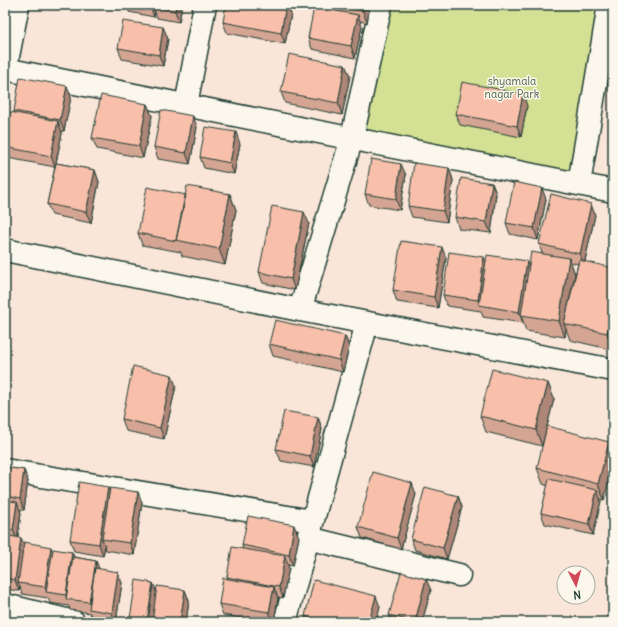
<svg xmlns="http://www.w3.org/2000/svg" width="618" height="627" viewBox="0 0 618 627" font-family="Delius,sans-serif">
  <style>
    .green { fill: #d4e194; stroke: #7a8f64 }
    .lines { fill: none; stroke-linecap: round; stroke-linejoin: round }
    .minor-casing { stroke: #1f3d34; stroke-width: 25 }
    .minor { stroke: #fbf7ec; stroke-width: 22 }
    .wall { fill: #d5a593; stroke: #1f3d34; fill-rule: evenodd }
    .shaded-wall { fill: #ae8678; stroke: #1f3d34 }
    .building { fill: #f8c0ab; stroke: #1f3d34 }
    .labels { text-anchor: middle; dominant-baseline: central; stroke-width: 3; stroke-linejoin: round; paint-order: stroke }
    .park-label { font-size: 11px; fill: #435e47; stroke: #fbf7ec }
  </style>
  <rect width="100%" height="100%" fill="#fae6d8"/>
  <filter id="ink" filterUnits="userSpaceOnUse"><feTurbulence type="fractalNoise" baseFrequency=".025" numOctaves="2"/><feDisplacementMap in="SourceGraphic" scale="8" xChannelSelector="R" yChannelSelector="G"/><feConvolveMatrix kernelMatrix="1 2 1 2 8 2 1 2 1" color-interpolation-filters="sRGB"/></filter>
  <g filter="url(#ink)">
    <path class="green" d="M381,5H609L579,184L352,138Z"/>
    <g class="lines">
      <g class="minor-casing">
        <path id="minor" d="M5,69L613,191
          M5,72L18,5
          M186,105L205,5
          M579,184L609,5
          M5,250L300,310L613,370
          M300,310L352,138L381,5
          M5,470L312,521
          M308,538L459,575
          M5,605L74,622
          M285,622L367,323"/>
      </g>
      <use href="#minor" class="minor"/>
    </g>
    <path class="wall" d="M127,5H182L179,22L157,18L155,12L154,17L129,12Z
      M328,5H370L367,23L360,21L362,27L355,58L312,49L308,38L330,10Z
      M291,14L285,44L227,33L223,22Z
      M163,27L168,39L163,66L122,59L118,48Z
      M345,65L350,76L342,115L285,103L281,92Z
      M71,97L64,131H62V133L56,163L95,170L99,182L91,223L52,215L47,204L55,167L8,158L5,150V142L14,113V111Z
      M147,104L152,116L143,158L97,149L92,138Z
      M527,106L521,137L460,125L456,114Z
      M197,127L190,164L158,159L154,147Z
      M240,144L234,174L204,168L200,157Z
      M449,168L453,180L447,222L412,217L408,206Z
      M406,175L400,210L369,205L365,194Z
      M492,183L496,194L491,233L459,229L455,217Z
      M230,194L236,210L225,265L182,256L181,252L142,245L138,233L186,195Z
      M546,199L538,240L510,234L506,223Z
      M595,215L585,261L613,350L570,340L566,329L565,337L526,331L523,322V323L483,317L481,311L447,306L443,295L486,262L528,265L542,253L539,244ZM571,262L578,264L575,275Z
      M309,223L295,290L263,283L259,272Z
      M446,258L438,308L397,302L393,290Z
      M345,336L349,347L343,372L273,356L269,344Z
      M548,383L554,399L542,446L486,432L480,416Z
      M176,386L164,439L126,431L122,419Z
      M318,417L322,429L314,467L281,461L276,449Z
      M613,454V465L604,500L600,499L601,501L593,535L545,524L541,513L548,486L543,484L537,468Z
      M5,467L24,470L28,481L24,510H20L21,513L18,537L21,538L24,545L52,551L72,552L74,557L96,561L99,569L122,583L116,622H102L93,621L90,613L70,610L69,606L50,603L48,598L22,594L20,587L19,591L5,589Z
      M110,491L138,492L142,503L134,555L106,550L105,546L103,556L74,551L70,540Z
      M416,494L401,549L362,538L358,527Z
      M458,496L462,507L447,559L415,550L411,539Z
      M299,537L293,566L288,565L289,568L283,598L278,597V598L274,622H266L223,615L219,604L228,579L227,577L243,549L242,545Z
      M153,583L156,592L185,590L189,601L186,622H131L130,619Z
      M431,590L422,622H392L389,615Z
      M380,607L376,622H307L305,616Z"/>
    <path class="shaded-wall" d="M150,5H156L153,6L155,12L154,17L150,6Z
      M176,5H182L179,22L175,11Z
      M286,5H288L291,14L285,44L281,33Z
      M364,5H370L367,23L363,11Z
      M358,15L362,27L355,58L351,46Z
      M163,27L168,39L163,66L159,55Z
      M345,65L350,76L342,115L338,103Z
      M67,86L71,97L64,131L60,120Z
      M523,94L527,106L521,137L517,126Z
      M147,104L152,116L143,158L139,146Z
      M193,116L197,127L190,164L186,153Z
      M58,121L62,133L55,167L51,156Z
      M236,132L240,144L234,174L230,163Z
      M401,164L406,175L400,210L396,199Z
      M449,168L453,180L447,222L443,211Z
      M95,170L99,182L91,223L86,212Z
      M492,183L496,194L491,233L486,222Z
      M542,188L546,199L538,240L534,228Z
      M230,194L236,210L225,265L219,249Z
      M591,204L595,215L584,265L580,254Z
      M304,212L309,223L295,290L291,279Z
      M442,247L446,258L438,308L434,297Z
      M484,257L488,268L480,306L478,300Z
      M569,258L575,274L564,324L566,329L565,337L559,321Z
      M527,261L531,273L521,315L523,321V323L519,312Z
      M613,307V350L607,333Z
      M345,336L349,347L343,372L339,360Z
      M172,375L176,386L164,439L160,428Z
      M548,383L554,399L542,446L536,430Z
      M318,417L322,429L314,467L310,456Z
      M609,442L613,454V465L604,500L598,484Z
      M24,470L28,481L24,510L20,499Z
      M412,483L416,494L401,549L397,538Z
      M108,487L112,498L102,539L105,546L103,556L99,544Z
      M597,490L601,501L593,535L589,524Z
      M138,492L142,503L134,555L130,543Z
      M458,496L462,507L447,559L443,548Z
      M17,502L21,513L17,541L13,530Z
      M294,525L299,537L293,566L289,555Z
      M21,538L26,549L18,583L20,587L19,591L15,580Z
      M51,547L55,558L47,592L45,587Z
      M72,552L76,563L67,599L66,595Z
      M285,556L289,568L283,598L279,587Z
      M96,561L100,572L92,610L89,602Z
      M118,572L122,583L116,622H115L112,613Z
      M426,579L431,590L422,622H415Z
      M153,583L157,594L153,622H148Z
      M274,587L278,598L274,622H273L269,612Z
      M185,590L189,601L186,622H180Z
      M376,596L380,607L376,622H369Z"/>
    <path class="building" d="M153,5H176L175,11L153,6Z
      M226,5H286L281,33L223,22Z
      M331,5H364L363,11Z
      M314,7L358,15L351,46L308,38Z
      M123,21L163,27L159,55L118,48Z
      M289,54L345,65L338,103L281,92Z
      M20,77L67,86L60,120L14,111Z
      M462,82L523,94L517,126L456,114Z
      M101,95L147,104L139,146L92,138Z
      M161,110L193,116L186,153L154,147Z
      M10,112L58,121L51,156L5,147V142Z
      M205,127L236,132L230,163L200,157Z
      M371,159L401,164L396,199L365,194Z
      M56,163L95,170L86,212L47,204Z
      M414,163L449,168L443,211L408,206Z
      M461,178L492,183L486,222L455,217Z
      M514,182L542,188L534,228L506,223Z
      M187,186L230,194L219,249L176,240Z
      M147,187L186,195L176,241L138,233Z
      M551,194L591,204L580,254L539,244Z
      M272,206L304,212L291,279L259,272Z
      M401,241L442,247L434,297L393,290Z
      M449,252L484,257L478,300L443,295Z
      M531,252L569,258L559,321L521,315Z
      M487,255L527,261L519,312L479,305Z
      M579,260L613,268V307L607,333L564,324Z
      M275,320L345,336L339,360L269,344Z
      M133,366L172,375L160,428L122,419Z
      M492,369L548,383L536,430L480,416Z
      M284,411L318,417L310,456L276,449Z
      M547,426L609,442L598,484L537,468Z
      M5,467L24,470L20,499L5,496Z
      M373,472L412,483L397,538L358,527Z
      M549,479L597,490L589,524L541,513Z
      M79,482L108,487L99,544L70,540Z
      M425,487L458,496L443,548L411,539Z
      M110,488L138,492L130,543L102,539Z
      M5,500L17,502L13,530L5,529Z
      M248,516L294,525L289,555L242,545Z
      M5,535L21,538L15,580L5,578Z
      M24,542L51,547L45,587L18,583Z
      M232,547L285,556L279,587L227,577Z
      M53,549L72,552L66,595L46,592Z
      M73,557L96,561L89,602L66,599Z
      M95,568L118,572L112,613L89,609Z
      M401,572L426,579L415,622L389,615Z
      M223,578L274,587L269,612L219,604Z
      M136,580L153,583L147,621L130,619Z
      M314,580L376,596L369,622H328L305,616Z
      M157,586L185,590L180,622H152Z"/>
  </g>
  <g class="labels">
    <g class="park-label">
      <text x="512" y="81">shyamala<tspan x="512" dy="13">nagar Park</tspan></text>
    </g>
  </g>
  <rect width="618" height="627" fill="none" stroke="#fbf7ec" stroke-width="20"/>
  <rect x="10" y="10" width="598" height="607" fill="none" stroke="#1f3d34" stroke-width="1.5" filter="url(#ink)"/>
  <g transform="translate(576 585) rotate(174)"><circle r="19" fill="#fbf7ec" stroke="#a3ada2"/>
  <path d="M0-3L7 15L0 10L-7 15Z" fill="#d1495b"/>
  <text y="-6" font-size="11" font-weight="bold" text-anchor="middle" fill="#1f3d34">N</text>
  </g>
</svg>
